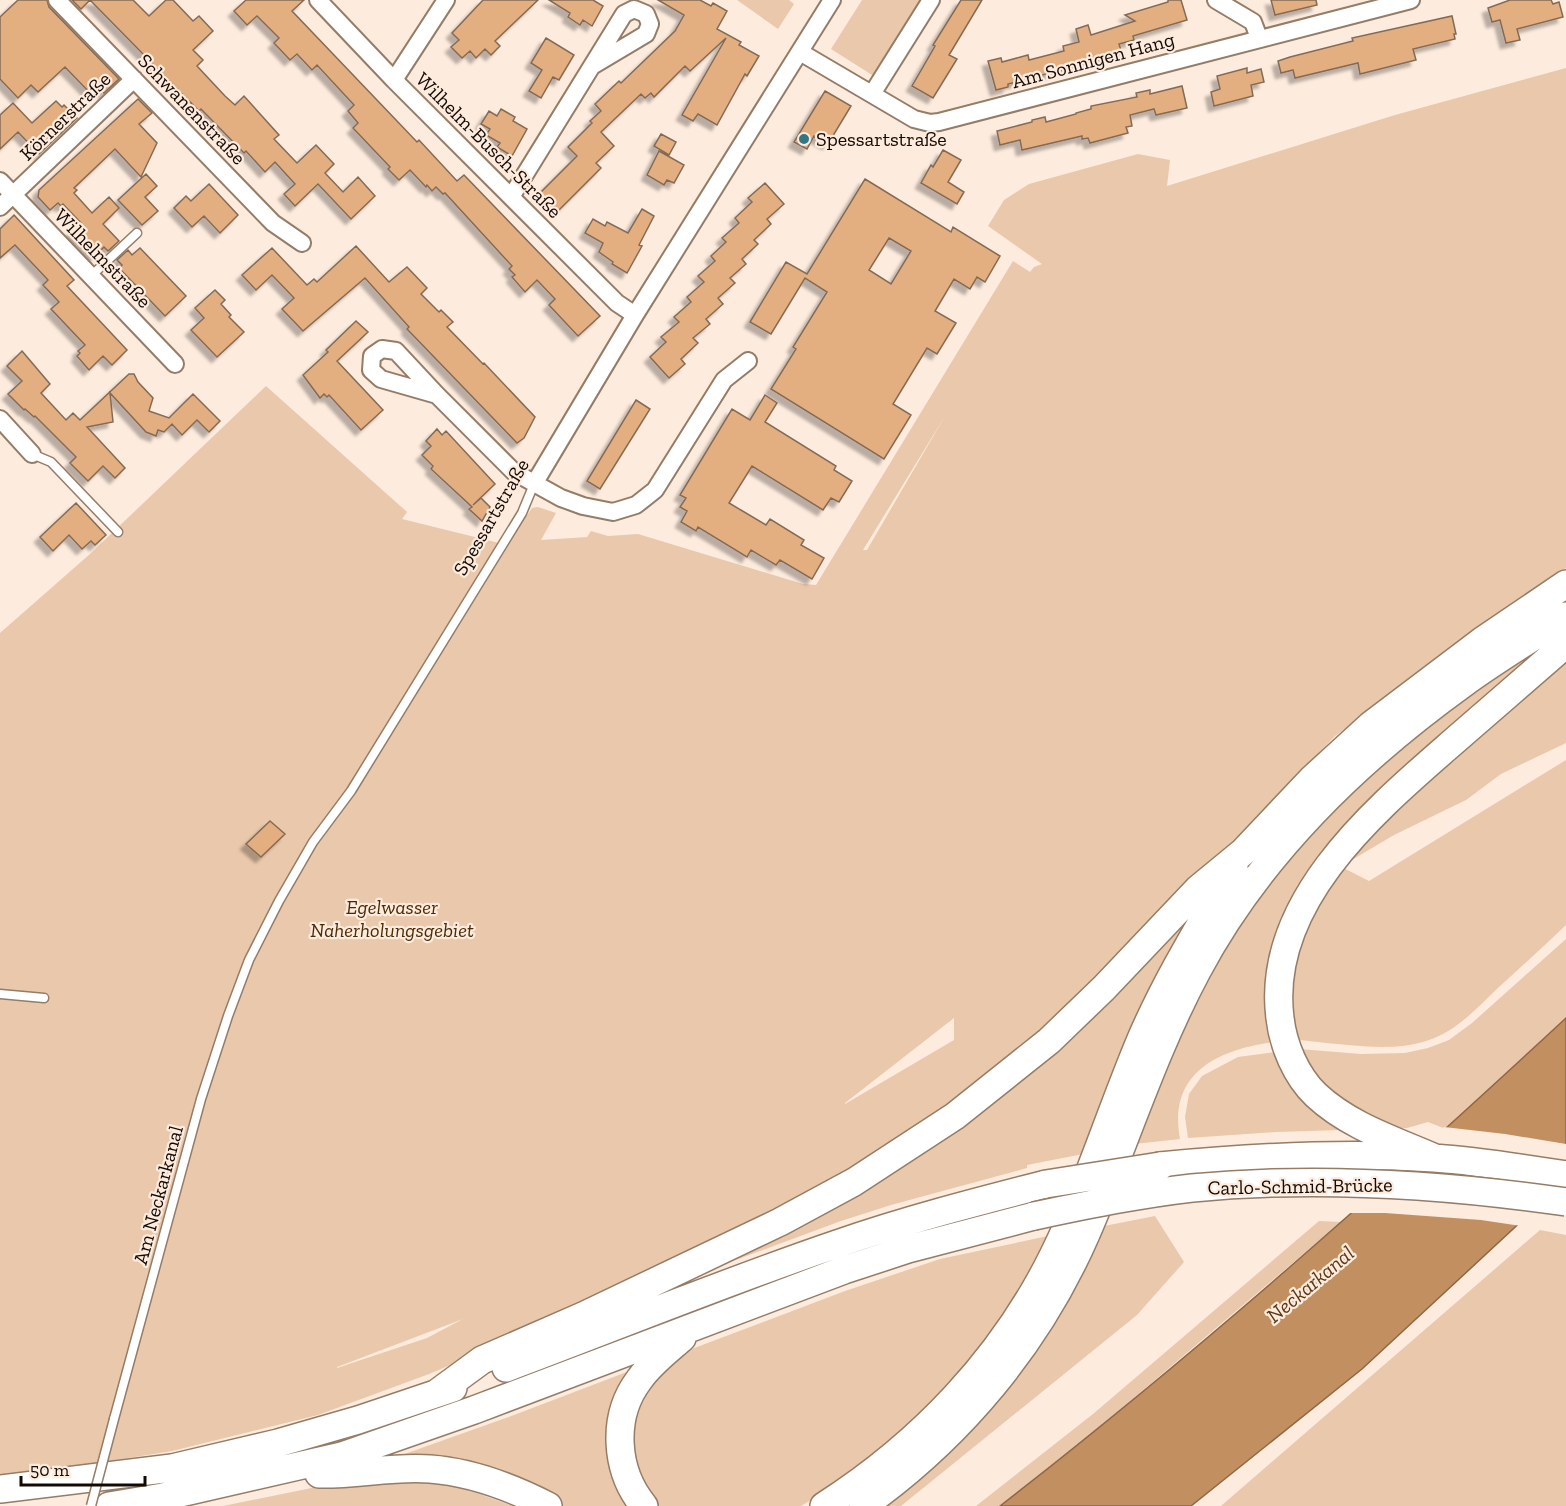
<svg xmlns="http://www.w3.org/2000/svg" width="1566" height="1506" viewBox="0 0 1566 1506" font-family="'Zilla Slab',serif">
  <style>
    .green { fill: #eac8ab; fill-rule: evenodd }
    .water { fill: #c28f61; stroke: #8e6745; stroke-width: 1.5 }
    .pier { fill: #fdebdd }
    .building { fill: #e4af80; stroke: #846b55; stroke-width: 1.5; fill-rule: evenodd; filter: url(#shadow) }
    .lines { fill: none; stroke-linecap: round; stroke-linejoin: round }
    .service-casing { stroke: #957c66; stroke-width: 11 }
    .minor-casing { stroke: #957c66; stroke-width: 20 }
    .trunk-casing { stroke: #957c66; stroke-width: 30 }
    .service { stroke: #fff; stroke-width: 8 }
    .minor { stroke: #fff; stroke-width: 16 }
    .trunk { stroke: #fff; stroke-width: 27 }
    .service-bridge-casing { stroke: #957c66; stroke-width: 11; stroke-linecap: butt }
    .trunk-bridge-casing { stroke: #957c66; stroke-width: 30; stroke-linecap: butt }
    .service-bridge { stroke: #fff; stroke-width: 8 }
    .trunk-bridge { stroke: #fff; stroke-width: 27 }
    .poi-dot { fill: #317784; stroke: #fdebdd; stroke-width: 2 }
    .labels { text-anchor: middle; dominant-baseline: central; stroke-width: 4.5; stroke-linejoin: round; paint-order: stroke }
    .street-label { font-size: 20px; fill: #130a04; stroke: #fdebdd }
    .poi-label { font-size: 20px; fill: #130a04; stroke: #fdebdd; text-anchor: start }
    .park-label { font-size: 20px; font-style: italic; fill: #4c2a04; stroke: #fdebdd }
    .water-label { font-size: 21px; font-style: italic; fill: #5a3613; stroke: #fdebdd }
  </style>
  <defs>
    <filter id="shadow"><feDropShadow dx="-5.5" dy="5.5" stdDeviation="1.5" flood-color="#0004"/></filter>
  </defs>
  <rect width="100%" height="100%" fill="#fdebdd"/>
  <path class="green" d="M737,0H789L794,4L778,29Z
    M862,0H929L880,80L831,49Z
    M1566,68V568L1335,736L1080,999L939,1116L767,1219L557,1320L429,1374L318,1415L172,1451L24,1475L0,1477V633L90,554L266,386L407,512L402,519L499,543L509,542L532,508L538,507L556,513L541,540L587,537L591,531L608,536L638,534L803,584L816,585L1013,261L1030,272L1034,267L1042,264L988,226L1004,200L1029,184L1138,154L1170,160L1167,186L1395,115ZM945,416L867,550H863ZM954,1018V1040L845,1104V1103ZM463,1319L427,1338L337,1368V1367Z
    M1566,635L1320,856L1369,881L1566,760V925C1544,946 1521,967 1499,987C1477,1008 1456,1032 1426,1041C1395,1051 1359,1046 1326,1043C1316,1042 1305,1040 1295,1040C1233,1044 1166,1064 1180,1139L1134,1144L1163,1066L1230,932L1279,861L1400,743L1544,639Z
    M1566,655V743L1501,774L1466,800L1394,835L1345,864L1445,759Z
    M1209,887L1088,1153L1027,1165V1168L891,1205L841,1221L695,1275L903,1162Z
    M1566,939V1018L1446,1129L1428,1122L1407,1128L1276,1132L1188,1138L1185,1117L1189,1094L1202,1076L1238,1057L1299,1049L1361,1054L1405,1053L1428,1048L1449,1040L1472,1023Z
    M1155,1216L1184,1262L1137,1315L901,1506H874L1099,1227Z
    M1319,1221L1341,1222L1089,1436L999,1506H976L1093,1414Z
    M1540,1230L1566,1235V1506H1221Z
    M1048,1236L1012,1300L976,1353L936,1400L890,1444L833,1487L801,1506H658L635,1478L632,1416L662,1367L689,1350L845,1291L940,1259Z
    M632,1370L621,1393L636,1506H563L535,1491L399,1456L514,1415Z
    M411,1479L457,1486L513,1506H223L331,1484Z"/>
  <path class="water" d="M1566,1018V1180L1362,1369L1191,1506H1000C1197,1353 1384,1187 1566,1018Z"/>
  <path class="pier" d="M1444,1127L1505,1134L1566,1144V1184L1521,1226L1481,1220L1385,1213H1347Z"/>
  <path class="building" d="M18,0H47L49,7L119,79L104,93L97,86L90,93L65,67L38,92L31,85L18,98L0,79V17Z
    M72,0H133L149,16L166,0H173L193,21L199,16L213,31L193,50L203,60L197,66L225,96L235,105L244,96L279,135L274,139L297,163L316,145L334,164L325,173L343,192L358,177L375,196L351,219L318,184L295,206L284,194L295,184L275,162L265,172L246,151L244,153L201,109L199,111L90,0L81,9Z
    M246,0H304L292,11L417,142L419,140L457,181L464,175L600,316L578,336L549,305L555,299L537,280L525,292L512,277L515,275L509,269L512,266L445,193L443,194L436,187L432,191L427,185L426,187L410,170L399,180L388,169L390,167L353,128L358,123L348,111L354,105L317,65L312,70L297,54L290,60L274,43L279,38L257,16L247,25L234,11Z
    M483,0H538L495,41L500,46L491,55L485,49L476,58L470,51L462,58L451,47L459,40L452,33Z
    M549,0H593L603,6L592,26L583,20L580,25L568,17L570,13Z
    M658,0H700L711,6L713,3L727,11L717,29L741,42L739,45L759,56L747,76L745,74L717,125L698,114L693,121L682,115L726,38L690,71L685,66L654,97L651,93L645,98L641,94L601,132L614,146L596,163L601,168L558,211L540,193L577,156L568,147L592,123L590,121L601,111L595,104L619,81L621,83L675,31L684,15Z
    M961,0H982L949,55L957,59L933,98L912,86L935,46L933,45Z
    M1168,0H1181L1187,20L1133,36L1134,40L1119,44L1122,54L1008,84V87L996,90L988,61L1001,58L1002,62L1028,55L1029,60L1064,51L1063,46L1079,42L1076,29L1088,25L1091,35L1135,21L1125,15L1168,2Z
    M1271,0H1316L1317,5L1275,15Z
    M1510,0H1551L1553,4L1559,2L1563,17L1517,29L1520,40L1506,43L1500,20L1492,22L1488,8Z
    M1452,16L1456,34H1454L1455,39L1413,49L1416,60L1360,74L1358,63L1295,78L1293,70L1281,73L1278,61L1290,57L1353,41L1352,38Z
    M546,38L574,55L559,80L553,77L541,98L529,91L542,70L531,63Z
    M1247,68V73L1261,69L1264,82L1251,85L1253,96L1214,106L1211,92L1220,89L1217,76Z
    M1182,86L1187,108L1156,115L1154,109L1130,115L1132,126L1126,127L1128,133L1090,143L1088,138L1082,139V136L1022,150L1020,140L1000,145L997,131L1032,122V120L1045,117L1046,122L1076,114V113L1091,109V106L1137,97L1136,93L1150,90V94Z
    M825,91L851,106L828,144L814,136L807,149L794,142Z
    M138,99L152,113L139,124L157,143L141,177L115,149L74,188L77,190L74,193L92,213L109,197L119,208L103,224L119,241L108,251L104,247L93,258L70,233L81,223L63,204L61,206L58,203L50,210L38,197L39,190Z
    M56,101L62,107L64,105L77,118L39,154L18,132L0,149V115L13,103L32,123Z
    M501,109L515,117L513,121L527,129L512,156L497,147L500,143L486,135L490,129L481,124L489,111L497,116Z
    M661,134L676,142L669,155L654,146Z
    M943,150L961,160L948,182L964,192L957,204L921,183L931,165L933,167Z
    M659,151L684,165L674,183L667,180L664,185L647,175Z
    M146,174L157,186L145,197L158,211L142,225L118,200Z
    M865,179L951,232L953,227L1000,256L985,282L977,277L970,289L954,279L935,311L956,323L937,354L927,348L893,404L911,415L884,459L771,389L796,349L793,347L827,292L805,278L771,334L750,322L786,262L807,274ZM889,238L911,251L891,284L869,270Z
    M765,183L784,204L767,219L771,224L754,240L758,244L742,259L746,264L730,278L735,283L718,298L723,304L706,319L710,324L693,338L698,343L681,359L685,364L669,378L650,357L666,342L661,337L679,322L674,317L691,302L687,297L704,282L698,276L715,261L711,256L726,242L722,238L739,223L735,218L752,202L748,198Z
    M209,184L238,215L220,233L204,216L192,227L174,208L186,196L191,201Z
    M642,209L654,216L639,245L642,246L627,273L612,264L613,262L599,252L603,243L585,233L593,219L605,226L607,222L628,233Z
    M14,215L74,280L67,286L127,350L112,365L103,356L89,370L77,356L80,353L78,351L85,345L51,309L59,302L43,285L48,280L15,245L0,258V229Z
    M356,246L389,282L407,267L427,288L421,294L439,312L441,310L453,322L447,327L483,364L484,363L535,417L524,438L517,443L407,329L409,327L365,278L303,331L282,309L294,298L272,275L256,290L242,275L272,248L307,285L314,279L317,282Z
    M140,248L186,296L165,316L119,268L122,265L117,260L128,250L132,255Z
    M215,290L225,300L221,304L231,315L229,317L244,332L217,357L191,330L204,318L195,308Z
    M356,321L368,332L337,361L383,410L361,430L329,395L327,397L324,394L320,398L303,375L328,352L326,350Z
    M22,351L50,384L41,393L66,420L73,413L80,420L129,374H134L138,382L153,398L149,411L169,418L193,394L220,421L209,432L197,420L182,435L172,424L164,432L158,430L156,436L146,432L110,393L113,422L87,427L125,468L115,478L103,466L88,481L70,463L76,457L35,416L34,417L25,409L24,410L8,394L22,381L7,366Z
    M765,395L777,403L765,422L836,466L834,470L852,481L839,502L831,498L823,510L752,466L729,503L766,525L770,519L804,540L801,545L824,558L812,579L780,560L776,565L751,550L747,557L698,527L696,531L681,522L687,511L680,507L686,498L680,495L732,409L750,420Z
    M636,400L650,409L600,489L587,481Z
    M437,429L442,435L446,431L495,484L473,505L481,498L490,507L482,521L469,509L472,507L431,469L433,466L422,455L431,446L426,441Z
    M76,503L106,535L95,545L91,541L82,549L69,535L53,551L40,537Z
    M270,821L285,834L261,857L246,844Z"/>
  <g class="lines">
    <g class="service-casing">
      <path id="service" d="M91,276L137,233
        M32,454L51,462L118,532
        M0,994L44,998
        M114,1419L201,1099L228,1016L249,960L279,901L313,842L351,791L522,513L534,484"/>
    </g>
    <g class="minor-casing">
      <path id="minor" d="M57,0L273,223L302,243
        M318,0L394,80L617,303L635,315
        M1216,0L1253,22L1259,38
        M800,52L914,119L930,123L939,122L1411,0
        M394,80L446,0
        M872,94L931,0
        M0,181L175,364
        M511,197L624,14L634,9L646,14L650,24L646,34L594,65
        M0,207L134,79
        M437,395L381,379L371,370L372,356L382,349L396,351L437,395L514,472L561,498L583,506L613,512L636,505L655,490L724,380L748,361
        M0,419L32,454
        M534,484L635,315L832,0"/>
    </g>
    <g class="trunk-casing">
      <path id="trunk" d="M1435,1158C1394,1140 1349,1126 1316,1095C1296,1076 1283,1045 1280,1018C1265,902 1375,810 1453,742C1491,709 1528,677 1566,644
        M1160,1166C1251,1157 1343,1152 1434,1158C1478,1161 1522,1168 1566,1175
        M506,1368C616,1327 725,1282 837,1244C906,1220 976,1202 1046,1184
        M437,1393L482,1360L583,1316L780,1222L854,1182L955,1116L1049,1041L1104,988L1198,889L1243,852L1312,779L1371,725L1482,641L1566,584
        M319,1474C356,1475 393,1466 430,1469C472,1472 511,1487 548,1506
        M0,1489L172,1468L278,1443L358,1420L453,1388
        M109,1506L163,1497L342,1456L474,1410L844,1270L908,1249L1034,1216
        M644,1506C615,1471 611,1417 639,1380C650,1364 667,1351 682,1338
        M824,1506C921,1444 1003,1358 1054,1254C1088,1185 1111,1110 1141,1039C1167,979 1201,924 1234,867
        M863,1506C960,1437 1038,1344 1086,1234C1124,1147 1152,1055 1197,971C1259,854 1357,760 1464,683C1497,659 1532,638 1566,616"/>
    </g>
    <use href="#service" class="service"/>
    <use href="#minor" class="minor"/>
    <use href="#trunk" class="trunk"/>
    <g class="service-bridge-casing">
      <path id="service-bridge" d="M91,1506L114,1419"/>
    </g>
    <g class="trunk-bridge-casing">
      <path id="trunk-bridge" d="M1046,1184L1160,1166
        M1034,1216C1087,1205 1139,1194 1192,1188C1317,1176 1442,1184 1566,1202"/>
    </g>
    <use href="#service-bridge" class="service-bridge"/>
    <use href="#trunk-bridge" class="trunk-bridge"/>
  </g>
  <circle class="poi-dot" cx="804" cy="139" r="6"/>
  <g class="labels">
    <g class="street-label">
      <text transform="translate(1093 60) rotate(-15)">Am Sonnigen Hang</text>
      <text transform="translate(192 109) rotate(46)">Schwanenstraße</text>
      <text transform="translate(65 116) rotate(-44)">Körnerstraße</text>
      <text transform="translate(489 145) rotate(45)">Wilhelm-Busch-Straße</text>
      <text transform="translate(103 258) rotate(46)">Wilhelmstraße</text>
      <text transform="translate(491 517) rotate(-60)">Spessartstraße</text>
      <text transform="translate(1300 1186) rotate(-1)">Carlo-Schmid-Brücke</text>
      <text transform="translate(158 1195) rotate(-75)">Am Neckarkanal</text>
    </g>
    <g class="poi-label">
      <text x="816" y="139">Spessartstraße</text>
    </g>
    <g class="park-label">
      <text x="392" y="907">Egelwasser<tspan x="392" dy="23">Naherholungsgebiet</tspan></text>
    </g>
    <g class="water-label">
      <text transform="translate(1310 1284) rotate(-40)">Neckarkanal</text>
    </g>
  </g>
  <path d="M21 1476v9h124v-9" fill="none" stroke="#130a04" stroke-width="3"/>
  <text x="30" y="1476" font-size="18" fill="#130a04" stroke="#fdebdd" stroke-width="4.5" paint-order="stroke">50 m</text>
</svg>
